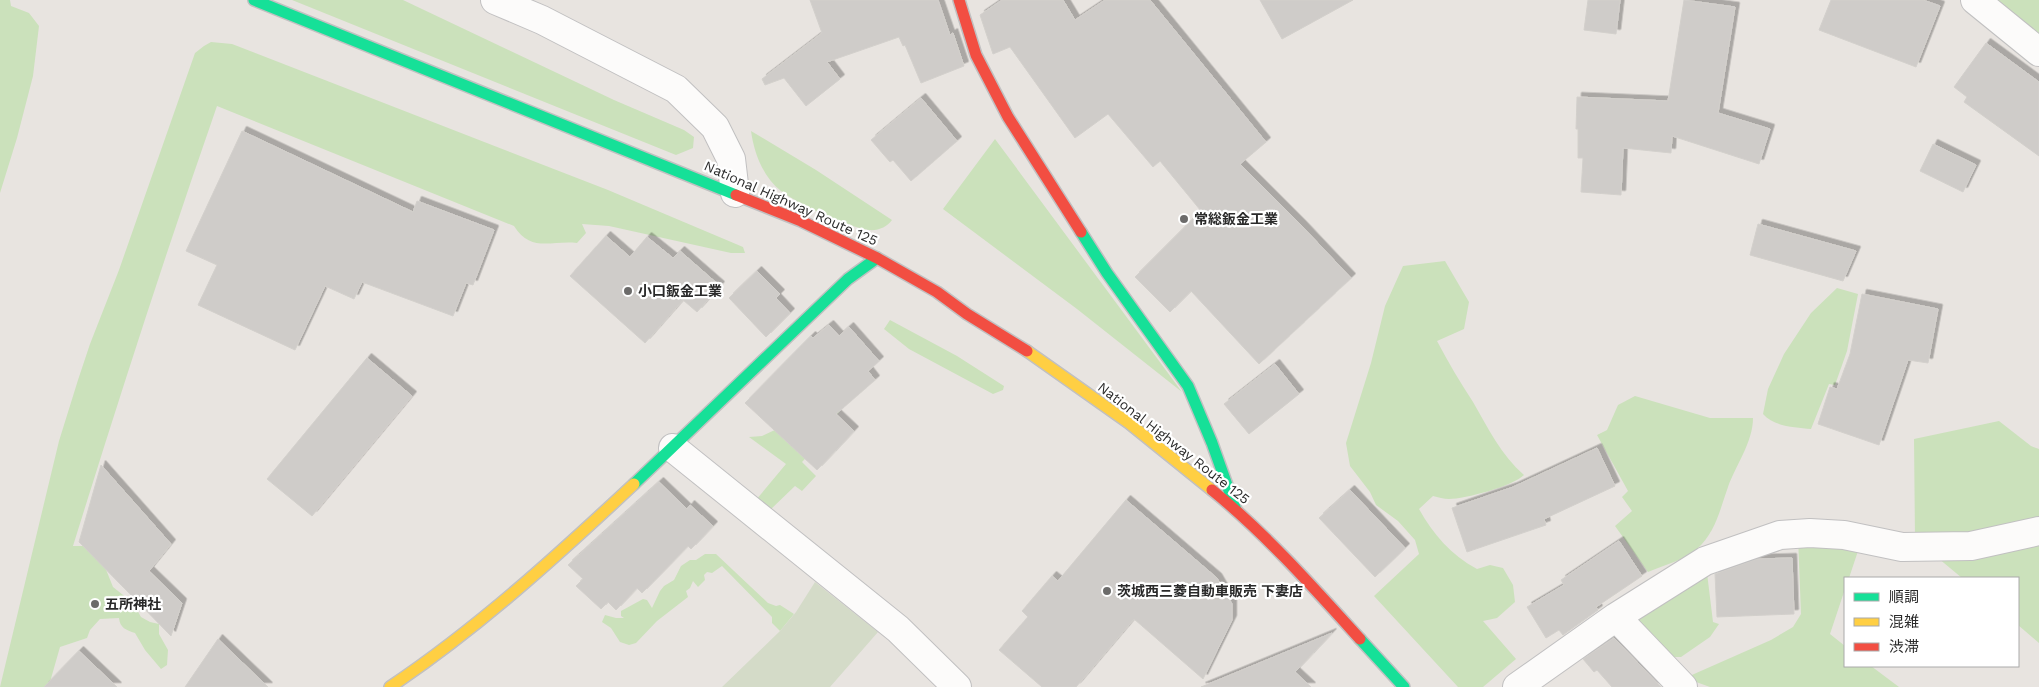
<svg xmlns="http://www.w3.org/2000/svg" width="2039" height="687" viewBox="0 0 2039 687" font-family="'Work Sans','Noto Sans JP',sans-serif">
  <style>
    .green { fill: #cbe1bb }
    .cemetery { fill: #d4dbc8 }
    .building { fill: #cfccc9; stroke: #d3d0cc; filter: url(#shadow) }
    .lines { fill: none; stroke-linecap: round; stroke-linejoin: round }
    .street-casing { stroke: #c1c0c1; stroke-width: 30 }
    .fast-casing { stroke: #c1c0c1; stroke-width: 14 }
    .slow-casing { stroke: #c1c0c1; stroke-width: 14 }
    .jam-casing { stroke: #c1c0c1; stroke-width: 14 }
    .street { stroke: #fcfbfa; stroke-width: 28 }
    .fast { stroke: #16e098; stroke-width: 11 }
    .slow { stroke: #ffcf43; stroke-width: 11 }
    .jam { stroke: #f24e42; stroke-width: 11 }
    .poi-dot { fill: #6c6b6a; stroke: #fff; stroke-width: 2 }
    .labels { text-anchor: middle; dominant-baseline: central; stroke-width: 4.5; stroke-linejoin: round; paint-order: stroke }
    .street-label { font-size: 14px; fill: #2a2a2a; stroke: #fff }
    .poi-label { font-size: 14px; font-weight: bold; fill: #2a2a2a; stroke: #fff; text-anchor: start }
  </style>
  <defs>
    <filter id="shadow"><feDropShadow dx="4.5" dy="-4.5" stdDeviation="0" flood-color="#0004"/></filter>
  </defs>
  <rect width="100%" height="100%" fill="#e8e4e0"/>
  <path class="green" d="M0,0H10L11,6L29,13L39,26L33,76L17,138L0,193Z
    M292,0H403L614,100L684,130L694,137L693,148L676,155Z
    M1994,0H2039V35Z
    M211,42L232,44L608,190L743,247L745,253H731L609,226L582,224L586,233L577,243C551,240 531,253 514,226L217,106C166,252 119,398 73,546H87L105,567L113,587L133,603L141,617L150,622L159,624V634L168,650L167,665L161,669L145,650L135,633C126,630 120,628 119,618L100,619L90,630L87,638L60,647L50,682L55,687H0L59,441L78,380L90,344L119,270L195,53L204,46Z
    M751,131L816,170L892,220C887,227 878,231 869,230C848,227 798,204 781,191C763,177 754,153 751,131Z
    M995,139L1182,392L1077,309L943,209Z
    M1445,261L1469,302L1464,329L1437,341C1448,362 1460,382 1473,402C1488,428 1501,455 1524,475C1513,486 1465,499 1449,499C1444,499 1438,497 1433,496L1419,509C1433,534 1451,555 1477,569L1490,565L1503,568L1513,585L1515,602L1497,618L1483,621L1516,659L1483,687H1458L1374,596L1419,554L1415,540L1398,521L1376,505L1370,492L1350,466L1346,443L1371,363L1385,306L1403,266Z
    M1837,288L1858,294L1847,351L1835,385L1829,384L1811,429C1795,427 1774,427 1763,414L1768,389L1784,354L1811,313Z
    M890,320L957,356L1004,386L1003,390L993,394L909,349L884,329Z
    M814,389L840,411L818,435L823,440L802,462L816,476L802,491L795,486L769,511L756,500L786,464L749,437L762,436L779,428Z
    M1635,396L1710,418H1753C1753,442 1736,465 1728,487C1720,509 1716,532 1697,549C1685,560 1664,565 1648,572L1615,526L1632,511L1622,497L1628,491L1597,435L1607,430L1618,405Z
    M1999,421L2031,446L2039,449V525L1915,539L1914,439Z
    M1798,537L1861,542L1849,578H1845V589L1830,634L1845,646V666H1871L1899,687H1710L1685,678L1771,640L1793,627L1801,614Z
    M2039,537V643L2018,625V578H1962L1932,553Z
    M705,554H716L768,603L776,606L780,605L794,614L780,631L772,623V617L722,566L712,573L707,572L704,575L705,580L698,587L693,581L690,588L686,591L688,597L657,621L636,643L629,645L620,642L611,628L602,622L605,615L616,618H624L621,616V611L643,599L647,600L652,608L660,591L664,586L674,580L681,566L690,560H696Z
    M1707,573L1713,622L1719,624L1710,637L1681,657H1664L1628,618Z"/>
  <path class="cemetery" d="M815,582L878,632L830,687H722L780,631L796,612Z"/>
  <path class="building" d="M810,0H938L950,35L953,33L964,66L921,83L905,45L903,46L899,37L827,62L840,79L806,106L784,78L765,85L762,79L822,33Z
    M1002,0H1063L1075,20L1105,0H1150L1266,142L1240,164L1301,225L1351,278L1259,364L1191,291L1170,312L1135,277L1201,211L1160,161L1153,167L1108,114L1075,138L1010,47L993,54L980,15Z
    M1260,0H1353L1282,39Z
    M1588,0H1620L1616,34L1584,30Z
    M1684,0L1735,7L1718,113L1770,129L1759,164L1672,136L1671,153L1623,148L1621,195L1581,192L1583,158H1578V129H1576L1577,97L1668,101Z
    M1831,0H1923L1940,6L1916,67L1819,30Z
    M1986,43L2039,82V156L1964,102L1967,97L1954,87Z
    M921,98L957,141L911,181L893,160L890,162L871,140Z
    M242,131L413,212L417,201L494,230L473,285L466,283L453,316L362,282L354,299L325,286L295,350L198,305L217,265L186,251Z
    M1933,144L1976,165L1963,192L1920,171Z
    M1758,224L1856,251L1843,281L1750,255Z
    M606,236L630,257L647,237L673,258L680,251L720,286L697,312L683,300L645,343L570,276Z
    M757,271L780,294L776,298L790,313L766,337L729,298Z
    M1862,294L1938,309L1928,363L1908,360L1879,445L1818,424L1830,387L1837,389L1850,354Z
    M829,325L839,336L849,327L879,361L868,371L875,380L836,414L854,431L817,470L745,403L811,336L813,338Z
    M367,358L412,396L312,516L267,479Z
    M1275,364L1299,394L1249,434L1224,404Z
    M1597,448L1615,486L1544,519L1546,525L1467,552L1452,508L1513,487Z
    M101,465L171,544L149,571L182,603L171,636L79,542Z
    M659,482L687,509L690,505L713,526L691,549L688,546L642,593L637,588L616,610L608,602L601,609L576,586L583,579L568,565Z
    M1350,490L1405,548L1375,577L1319,518Z
    M1126,500L1217,578L1232,604V620L1203,679L1134,619L1076,687H1042L999,650L1028,617L1022,611L1052,576L1058,581Z
    M1619,541L1642,576L1596,607L1598,610L1563,635L1559,630L1546,638L1527,607L1564,585L1561,580Z
    M1792,558L1794,614L1717,617L1715,574L1757,559Z
    M1332,633L1295,672L1311,687H1201Z
    M1614,638L1661,687H1612L1597,670L1594,672L1583,659Z
    M218,639L268,687H185Z
    M79,651L117,687H44Z"/>
  <g class="lines">
    <g class="street-casing">
      <path id="street" d="M495,0L542,20L676,89L715,127L731,159L735,193
        M1975,0L2039,52
        M673,448L898,629L957,687
        M1616,617L1683,687
        M1517,687L1616,617L1705,561L1780,535L1810,533L1844,535L1902,547L1971,546L2039,531"/>
    </g>
    <g class="fast-casing">
      <path id="fast" d="M254,0L736,195
        M1081,232L1107,273L1188,386L1212,443L1236,510
        M634,484L848,279L877,258
        M1360,639L1404,687"/>
    </g>
    <g class="slow-casing">
      <path id="slow" d="M1027,351L1129,423L1212,490
        M390,687C478,628 557,556 634,484"/>
    </g>
    <g class="jam-casing">
      <path id="jam" d="M959,0L976,55L1008,117L1081,232
        M736,195L801,221L877,258L937,292L967,314L1027,351
        M1212,490C1266,534 1313,587 1360,639"/>
    </g>
    <use href="#street" class="street"/>
    <use href="#fast" class="fast"/>
    <use href="#slow" class="slow"/>
    <use href="#jam" class="jam"/>
  </g>
  <g class="poi-dot">
    <circle cx="1184" cy="219" r="5"/>
    <circle cx="628" cy="291" r="5"/>
    <circle cx="1107" cy="591" r="5"/>
    <circle cx="95" cy="604" r="5"/>
  </g>
  <g class="labels">
    <g class="street-label">
      <text transform="translate(791 203) rotate(24)">National Highway Route 125</text>
      <text transform="translate(1174 443) rotate(38)">National Highway Route 125</text>
    </g>
    <g class="poi-label">
      <text x="1194" y="219">常総鈑金工業</text>
      <text x="638" y="291">小口鈑金工業</text>
      <text x="1117" y="591">茨城西三菱自動車販売 下妻店</text>
      <text x="105" y="604">五所神社</text>
    </g>
  </g>
  <rect x="1844" y="577" width="175" height="90" fill="#ffffff" stroke="#aaaaaa"/>
  <rect x="1854" y="593" width="25" height="8" fill="#16e098" stroke="#aaaaaa"/>
  <text x="1889" y="602" font-size="15" fill="#2a2a2a">順調</text>
  <rect x="1854" y="618" width="25" height="8" fill="#ffcf43" stroke="#aaaaaa"/>
  <text x="1889" y="627" font-size="15" fill="#2a2a2a">混雑</text>
  <rect x="1854" y="643" width="25" height="8" fill="#f24e42" stroke="#aaaaaa"/>
  <text x="1889" y="652" font-size="15" fill="#2a2a2a">渋滞</text>
</svg>
